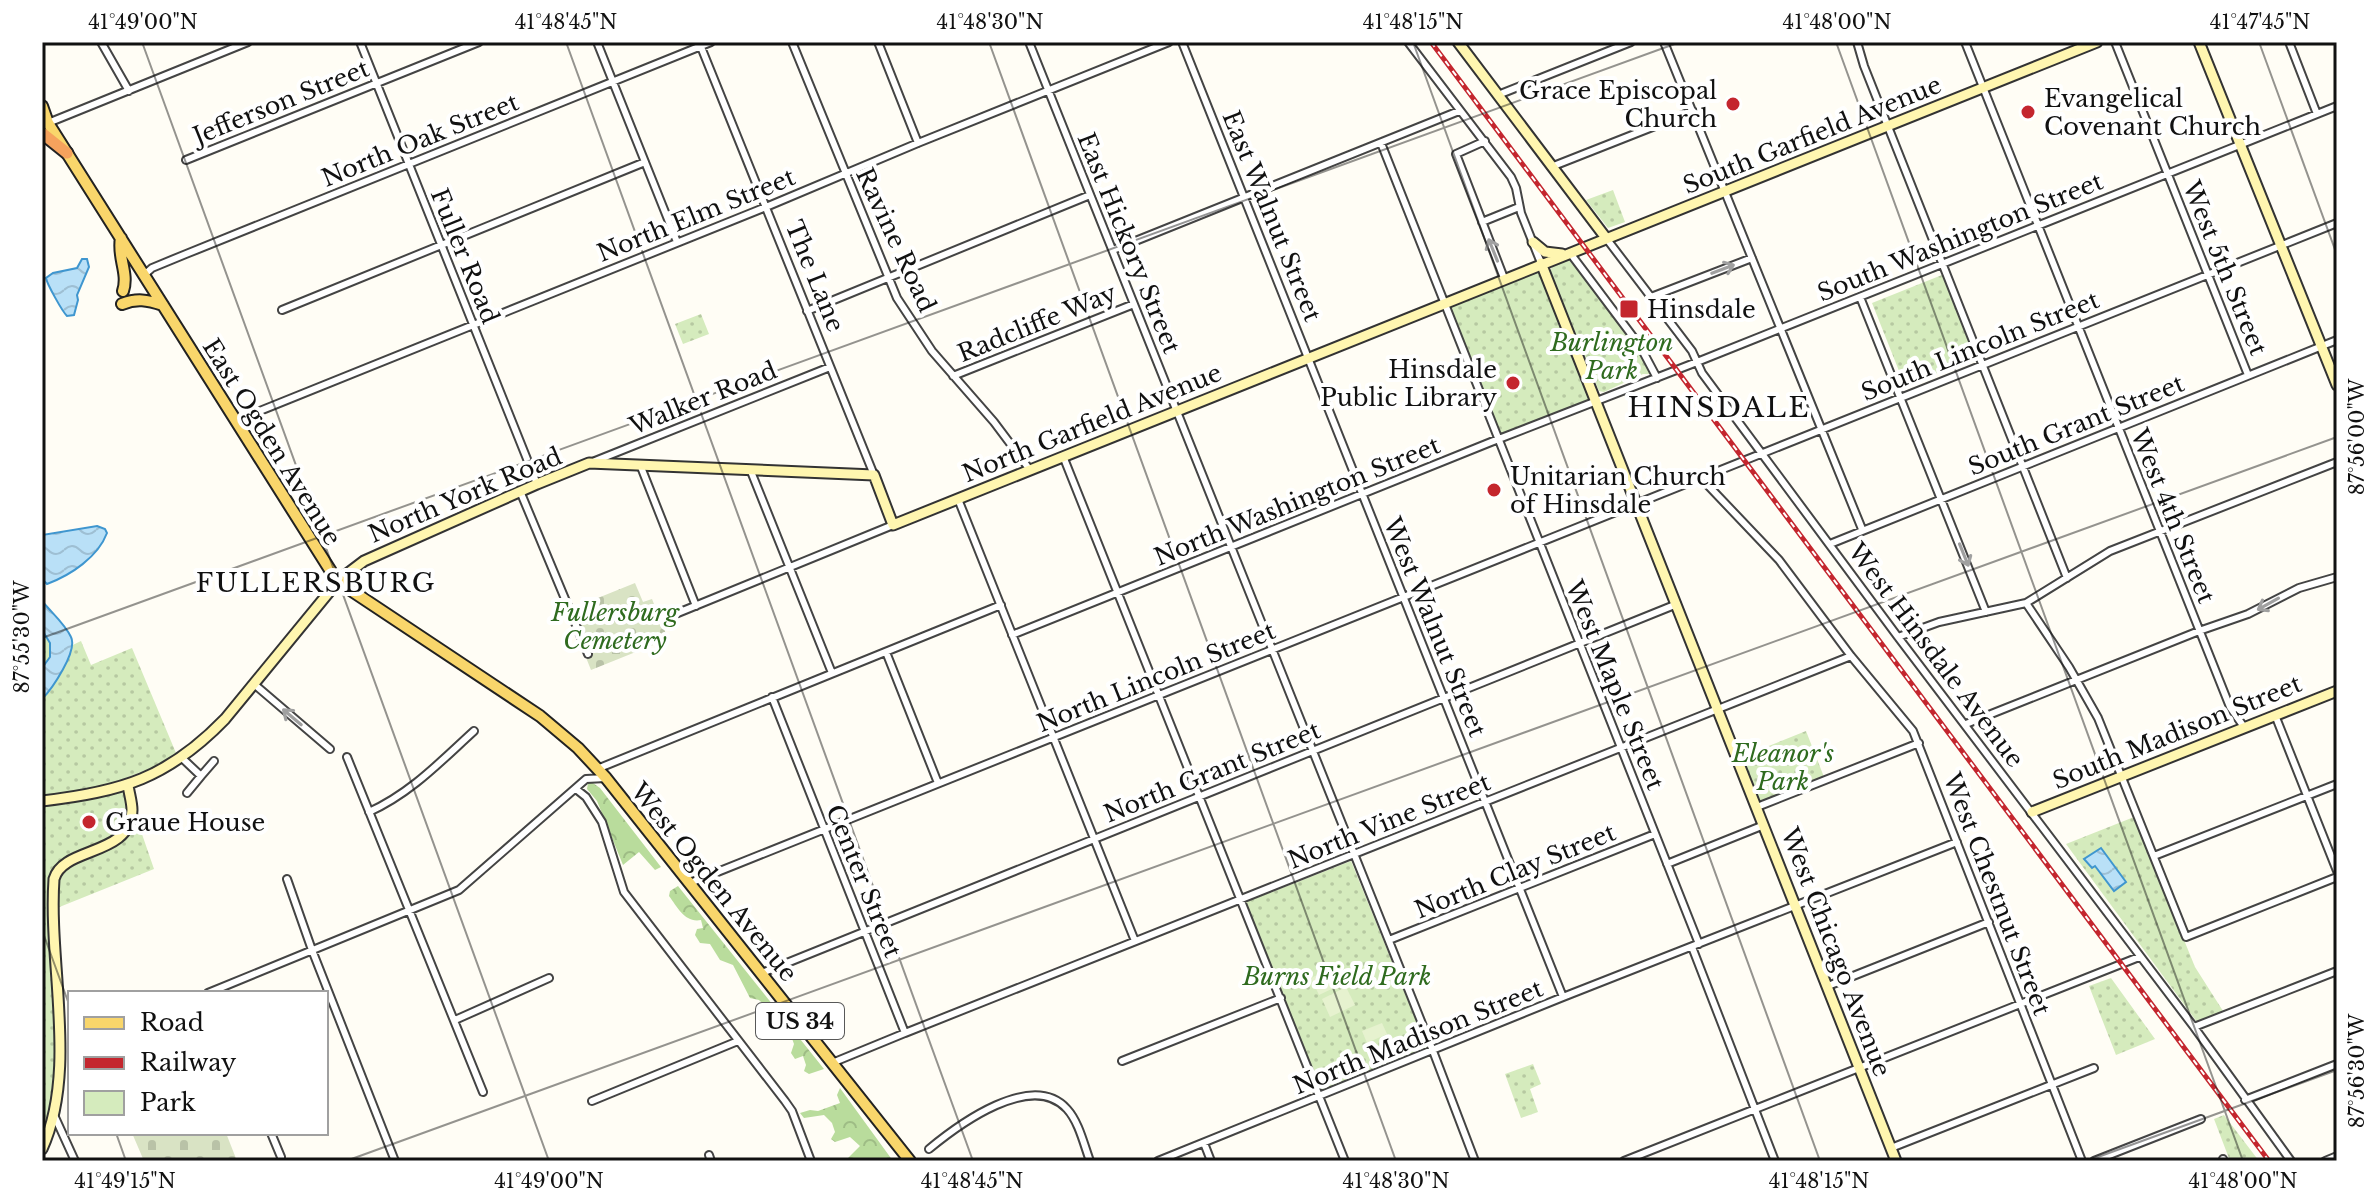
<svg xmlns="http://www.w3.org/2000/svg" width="2379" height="1203" viewBox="0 0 2379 1203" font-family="'Libre Baskerville',serif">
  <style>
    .green { fill: url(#green-dots) }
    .forest { fill: url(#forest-crowns) }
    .cemetery { fill: url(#cemetery-stones) }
    .pitch { fill: #e6f2cf }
    .water { fill: url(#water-waves); stroke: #3f96cf; stroke-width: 2 }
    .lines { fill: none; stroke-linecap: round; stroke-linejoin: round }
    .street-casing { stroke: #444; stroke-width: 10 }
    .secondary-casing { stroke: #333; stroke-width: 13 }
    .primary-casing { stroke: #222; stroke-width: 14 }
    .highway-casing { stroke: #222; stroke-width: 15 }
    .street { stroke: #fff; stroke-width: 6 }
    .secondary { stroke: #fff6b0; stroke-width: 9 }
    .primary { stroke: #f9d66b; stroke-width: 10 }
    .highway { stroke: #f5a25d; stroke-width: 11 }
    .rail-casing { stroke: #c4262e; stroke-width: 5 }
    .rail { stroke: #fff; stroke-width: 2; stroke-dasharray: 6; stroke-linecap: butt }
    .oneway { stroke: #a0a0a0 }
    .ticks { fill: none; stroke: #111; stroke-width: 2; stroke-opacity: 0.45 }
    .poi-dot { fill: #c4262e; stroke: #fff; stroke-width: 3 }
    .labels { text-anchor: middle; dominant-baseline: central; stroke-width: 8; stroke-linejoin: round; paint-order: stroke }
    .shield { fill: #fff; stroke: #585858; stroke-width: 2 }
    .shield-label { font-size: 22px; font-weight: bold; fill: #111 }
    .poi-label { font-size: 24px; fill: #111; stroke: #fff; text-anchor: start }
    .street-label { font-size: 24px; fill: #111; stroke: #fff }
    .park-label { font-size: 24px; font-style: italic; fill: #2f6b1f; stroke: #fff }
    .neighbourhood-label { font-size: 26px; letter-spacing: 2px; fill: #111; stroke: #fff }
    .quarter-label { font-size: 28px; letter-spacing: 2px; fill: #111; stroke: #fff }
    .neatline { fill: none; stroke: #111; stroke-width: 3 }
    .ticks-label { font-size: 20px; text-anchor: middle; fill: #111 }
  </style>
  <defs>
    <pattern id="green-dots" width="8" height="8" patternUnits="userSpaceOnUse" patternTransform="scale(2)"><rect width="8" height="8" fill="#d5ebbd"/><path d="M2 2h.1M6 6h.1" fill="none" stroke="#b6c8a1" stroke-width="1.8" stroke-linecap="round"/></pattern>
    <pattern id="forest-crowns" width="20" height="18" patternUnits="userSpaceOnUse" patternTransform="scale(2)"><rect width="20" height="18" fill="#b9dc9c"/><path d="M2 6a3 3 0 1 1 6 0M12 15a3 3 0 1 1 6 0" fill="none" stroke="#9ebc85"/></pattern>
    <pattern id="cemetery-stones" width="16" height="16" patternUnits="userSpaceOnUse" patternTransform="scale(2)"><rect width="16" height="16" fill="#d9e3c4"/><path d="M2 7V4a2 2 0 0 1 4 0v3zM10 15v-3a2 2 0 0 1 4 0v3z" fill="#b9c2a7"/></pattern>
    <pattern id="water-waves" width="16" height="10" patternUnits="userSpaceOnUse" patternTransform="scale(2)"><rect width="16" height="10" fill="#b9e0f7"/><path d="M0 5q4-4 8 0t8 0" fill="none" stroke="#9ebfd3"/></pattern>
  </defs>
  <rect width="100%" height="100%" fill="#fffdf5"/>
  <path class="green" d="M1613,190L1625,222L1608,228L1586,200Z
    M1570,258L1635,342L1651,372L1650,374H1643L1604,392L1599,391L1550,271L1553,265Z
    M1541,270L1591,400L1499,436L1449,306Z
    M1942,275L1975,358L1905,386L1872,303Z
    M701,314L709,334L683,344L675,324Z
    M42,630L50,643V656L81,641L91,665L132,648L176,753L156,766L123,779L154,869L52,910L58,1076L42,1145Z
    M1806,731L1824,777L1759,803L1741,757Z
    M2134,817L2195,967L2223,1011L2197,1022L2066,844Z
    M1351,861L1428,1050L1322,1092L1246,902Z
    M2111,978L2155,1039L2116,1055L2089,986Z
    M1533,1064L1541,1084L1530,1089L1538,1112L1521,1118L1505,1074Z
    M2224,1115L2259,1161H2230L2214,1119Z"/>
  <path class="forest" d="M590,781L600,788L661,867L655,870L639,852L623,865L597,801L587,789L588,783Z
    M678,886L824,1069L809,1074L804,1071L806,1065L803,1056L795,1059L791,1053L794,1044L790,1033L771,1025L768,1017L760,1014L756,1009L763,1004L759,1000L750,998L733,965L720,960L710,944L700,943L695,935L697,929L703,928L701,920C685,923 678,908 669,896L670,891Z
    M840,1088L893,1161H845L860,1146L850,1137L835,1142L831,1139L835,1132L832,1123L824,1115L804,1118L800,1113L810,1110L818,1111L840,1103L837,1095Z"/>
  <path class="cemetery" d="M635,583L643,602L652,599L668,639L591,670L583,650L589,648L573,608Z
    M132,1133H226L237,1161H144Z"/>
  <path class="pitch" d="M1336,966L1344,983L1319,995L1311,978Z
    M1346,987L1355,1005L1330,1017L1322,999Z
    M1382,1023L1387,1034L1367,1043L1362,1031Z"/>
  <path class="water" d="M82,259H87L89,267L77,295L78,300L74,315L67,316C62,311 47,284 46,278L53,273L77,268Z
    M97,526L105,529L107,533C98,557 71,575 47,584L42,579V535Z
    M42,601C51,612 65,624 71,637C78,651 52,689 42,699V668L50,657V643L42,630Z
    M2101,848L2126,882L2114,891L2095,866L2092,868L2084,859Z"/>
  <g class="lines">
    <g class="street-casing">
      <path id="street" d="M101,42L129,91
        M360,42L537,484
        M597,42L677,242
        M699,42L874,475
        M792,42L897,298L932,351L994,422L1030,470
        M878,42L918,143
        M1029,42L1433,1051L1475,1161
        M1182,42L1563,997
        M1408,42L1511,177L1516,188L1521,213L1541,263
        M1664,42L1862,529
        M1857,42L1864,66L2067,578
        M1965,42L2230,707L2244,727
        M2115,42L2248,375
        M2289,42L2317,114
        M1498,95L1631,42
        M48,123L248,42
        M1485,141L1456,154L1504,278
        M1381,143L1699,944
        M186,160L479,42
        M1551,167L1693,111
        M1482,222L1519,207
        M1606,238L1692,351L1702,373L1898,637L2194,1027L2291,1161
        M1113,250L1459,111
        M1570,253L1640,346L1657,378
        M144,275L152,268L186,254L711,42
        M1651,297L1752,258
        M1860,297L1986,612
        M282,310L645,162
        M807,311L1090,195
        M953,376L1134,304
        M235,421L766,207L918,143L1169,42
        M1063,456L1345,1161
        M595,461L830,367
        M641,467L696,606
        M750,469L832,673
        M1701,478L1779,560L1851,656L1913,731L2082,1161
        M520,491L588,654
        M958,499L1135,941
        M1830,544L2337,340
        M2026,603L2069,667L2098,718L2186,937L2337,877
        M656,617H668L893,525
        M1012,635L1491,442L1697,362L2337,106
        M1898,637L1939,622L2026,603L2110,551L2337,462
        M886,652L938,783
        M254,684L330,749
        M772,697L905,1033L1851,656
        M2275,715L2337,871
        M1966,724L2199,631L2248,614L2299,588L2337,577
        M347,757L483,1092
        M182,758L201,776L214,761
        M597,769L1001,605
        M576,789L586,797L602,822L624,892L785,1101L792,1111L811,1161
        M187,793L201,776
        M1757,807L1919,743
        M369,812C411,793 441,761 474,731
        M2154,856L2337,784
        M1667,864L1764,825
        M287,879L312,950L395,1161
        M690,883L2337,223
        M1389,940L1655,834
        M1692,947L1775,1161
        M762,973L1677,604
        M1828,986L1989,922
        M208,993L459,890L586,779L606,778
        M455,1020L549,978
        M2194,1027L2337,971
        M1122,1061L1281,998
        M832,1063L905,1033
        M2245,1100L2337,1064
        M592,1101L738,1041
        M54,1115L75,1161
        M271,1133L281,1157
        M1204,1143L1211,1161
        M1891,1148L2094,1068
        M929,1149C958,1125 1032,1070 1067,1109C1079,1122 1084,1145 1090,1161
        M709,1155L711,1161
        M2223,1159V1161
        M1158,1161L1563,997L1957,842
        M1624,1161L2139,957
        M2094,1161L2201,1119
        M2325,1161L2337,1156"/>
    </g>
    <g class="secondary-casing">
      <path id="secondary" d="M1458,42L1606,238
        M2199,42L2337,385
        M1533,242L1545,252L1562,254
        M1541,263L1896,1161
        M42,801C121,792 168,778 225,719L339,580L364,561L537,484L589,463L874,475L893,525L2097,42
        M2032,812L2337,691
        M42,1149C78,1071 48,964 54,879C63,846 131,857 132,810C132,802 129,793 128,785"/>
    </g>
    <g class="primary-casing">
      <path id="primary" d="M42,106L48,123L332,573L352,591L540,716L578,748L606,778L910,1161
        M121,238C117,257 129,273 123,291
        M122,304C137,298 147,300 163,305"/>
    </g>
    <g class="highway-casing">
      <path id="highway" d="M42,133L67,153"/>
    </g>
    <use href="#street" class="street"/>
    <use href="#secondary" class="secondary"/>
    <use href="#primary" class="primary"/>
    <use href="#highway" class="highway"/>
    <g class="rail-casing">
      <path id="rail" d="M1431,42L2269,1161"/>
    </g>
    <use href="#rail" class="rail"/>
  </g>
  <defs><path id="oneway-shaft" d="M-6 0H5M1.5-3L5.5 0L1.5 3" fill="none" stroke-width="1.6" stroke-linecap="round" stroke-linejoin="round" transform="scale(2)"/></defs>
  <g class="oneway">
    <use href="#oneway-shaft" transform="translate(1493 250) rotate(-112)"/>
    <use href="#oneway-shaft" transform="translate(1723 269) rotate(-21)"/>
    <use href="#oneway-shaft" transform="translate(1964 555) rotate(68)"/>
    <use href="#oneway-shaft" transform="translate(2268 604) rotate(151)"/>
    <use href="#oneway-shaft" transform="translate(292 717) rotate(-140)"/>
  </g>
  <path class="ticks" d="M142,42L549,1161M566,42L973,1161M989,42L1396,1161M1413,42L1820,1161M1836,42L2243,1161M2259,42L2337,255M42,638L1680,42M42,930L70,1007M116,1133L126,1161M346,1161L2337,437M2087,1161L2337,1070"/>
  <g class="poi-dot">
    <circle cx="1733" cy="104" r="8"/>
    <circle cx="2028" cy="112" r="8"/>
    <rect x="1619" y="299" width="20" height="20" rx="4"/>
    <circle cx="1513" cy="383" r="8"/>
    <circle cx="1494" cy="490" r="8"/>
    <circle cx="89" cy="822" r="8"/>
  </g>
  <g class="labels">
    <rect class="shield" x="756" y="1003" width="88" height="36" rx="6"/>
    <g class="shield-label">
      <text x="800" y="1021">US 34</text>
    </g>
    <g class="poi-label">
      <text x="1717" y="90" text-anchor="end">Grace Episcopal<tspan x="1717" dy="28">Church</tspan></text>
      <text x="2044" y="98">Evangelical<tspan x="2044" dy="28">Covenant Church</tspan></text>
      <text x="1647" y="309">Hinsdale</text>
      <text x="1497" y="369" text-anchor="end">Hinsdale<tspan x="1497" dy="28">Public Library</tspan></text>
      <text x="1510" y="476">Unitarian Church<tspan x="1510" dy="28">of Hinsdale</tspan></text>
      <text x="105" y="822">Graue House</text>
    </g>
    <g class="street-label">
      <text transform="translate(281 102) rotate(-22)">Jefferson Street</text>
      <text transform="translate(1812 135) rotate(-22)">South Garfield Avenue</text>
      <text transform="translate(420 140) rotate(-22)">North Oak Street</text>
      <text transform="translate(696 215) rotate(-22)">North Elm Street</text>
      <text transform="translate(1272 216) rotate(68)">East Walnut Street</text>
      <text transform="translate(1960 237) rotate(-22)">South Washington Street</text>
      <text transform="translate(896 240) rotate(65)">Ravine Road</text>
      <text transform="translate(1129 243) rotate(68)">East Hickory Street</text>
      <text transform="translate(465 256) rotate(68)">Fuller Road</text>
      <text transform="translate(2225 268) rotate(68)">West 5th Street</text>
      <text transform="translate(815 276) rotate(68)">The Lane</text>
      <text transform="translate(1037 323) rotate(-22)">Radcliffe Way</text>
      <text transform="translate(1980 346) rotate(-22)">South Lincoln Street</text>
      <text transform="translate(703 398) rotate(-22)">Walker Road</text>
      <text transform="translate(1092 423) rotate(-22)">North Garfield Avenue</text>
      <text transform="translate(2076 425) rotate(-22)">South Grant Street</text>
      <text transform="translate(272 442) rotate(58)">East Ogden Avenue</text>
      <text transform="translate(465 495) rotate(-23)">North York Road</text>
      <text transform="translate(1297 501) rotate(-22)">North Washington Street</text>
      <text transform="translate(2173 516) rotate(68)">West 4th Street</text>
      <text transform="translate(1435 627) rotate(68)">West Walnut Street</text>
      <text transform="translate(1936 655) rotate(53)">West Hinsdale Avenue</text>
      <text transform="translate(1156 677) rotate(-22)">North Lincoln Street</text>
      <text transform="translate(1615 685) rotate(68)">West Maple Street</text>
      <text transform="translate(2177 732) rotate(-22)">South Madison Street</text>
      <text transform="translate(1212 772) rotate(-22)">North Grant Street</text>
      <text transform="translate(1389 821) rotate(-22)">North Vine Street</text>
      <text transform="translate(1515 871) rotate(-22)">North Clay Street</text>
      <text transform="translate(864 881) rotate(68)">Center Street</text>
      <text transform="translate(714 882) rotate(51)">West Ogden Avenue</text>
      <text transform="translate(1997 894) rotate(69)">West Chestnut Street</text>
      <text transform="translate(1836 952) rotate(69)">West Chicago Avenue</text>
      <text transform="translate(1418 1037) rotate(-22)">North Madison Street</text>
    </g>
    <g class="park-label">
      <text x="1612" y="342">Burlington<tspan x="1612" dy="28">Park</tspan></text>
      <text x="615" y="612">Fullersburg<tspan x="615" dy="28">Cemetery</tspan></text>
      <text x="1783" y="753">Eleanor's<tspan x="1783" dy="28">Park</tspan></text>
      <text x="1337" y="976">Burns Field Park</text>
    </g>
    <g class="neighbourhood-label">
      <text x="316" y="583">FULLERSBURG</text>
    </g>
    <g class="quarter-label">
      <text x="1719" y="407">HINSDALE</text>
    </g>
  </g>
  <rect width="2379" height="1203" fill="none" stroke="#ffffff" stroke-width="88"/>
  <rect x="68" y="991" width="260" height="144" fill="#ffffff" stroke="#a0a0a0" stroke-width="2"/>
  <rect x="84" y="1017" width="40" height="12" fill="#f9d66b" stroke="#a0a0a0" stroke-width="2"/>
  <text x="140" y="1031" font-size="24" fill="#111111">Road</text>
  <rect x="84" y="1057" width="40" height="12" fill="#c4262e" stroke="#a0a0a0" stroke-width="2"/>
  <text x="140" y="1071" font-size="24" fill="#111111">Railway</text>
  <rect x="84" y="1091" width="40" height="24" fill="#d5ebbd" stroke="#a0a0a0" stroke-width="2"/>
  <text x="140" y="1111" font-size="24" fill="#111111">Park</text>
  <rect x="44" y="44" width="2291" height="1115" class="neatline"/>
  <g class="ticks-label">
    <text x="143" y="29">41°49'00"N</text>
    <text x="566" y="29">41°48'45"N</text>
    <text x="990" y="29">41°48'30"N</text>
    <text x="1413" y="29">41°48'15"N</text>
    <text x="1837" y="29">41°48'00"N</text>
    <text x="2260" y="29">41°47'45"N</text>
    <text transform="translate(2357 437) rotate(-90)" y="7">87°56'00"W</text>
    <text transform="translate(22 637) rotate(-90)" y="7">87°55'30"W</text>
    <text transform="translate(2357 1071) rotate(-90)" y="7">87°56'30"W</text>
    <text x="125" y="1188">41°49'15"N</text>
    <text x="549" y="1188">41°49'00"N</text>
    <text x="972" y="1188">41°48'45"N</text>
    <text x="1396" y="1188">41°48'30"N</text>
    <text x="1819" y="1188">41°48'15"N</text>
    <text x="2243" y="1188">41°48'00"N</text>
  </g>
</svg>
